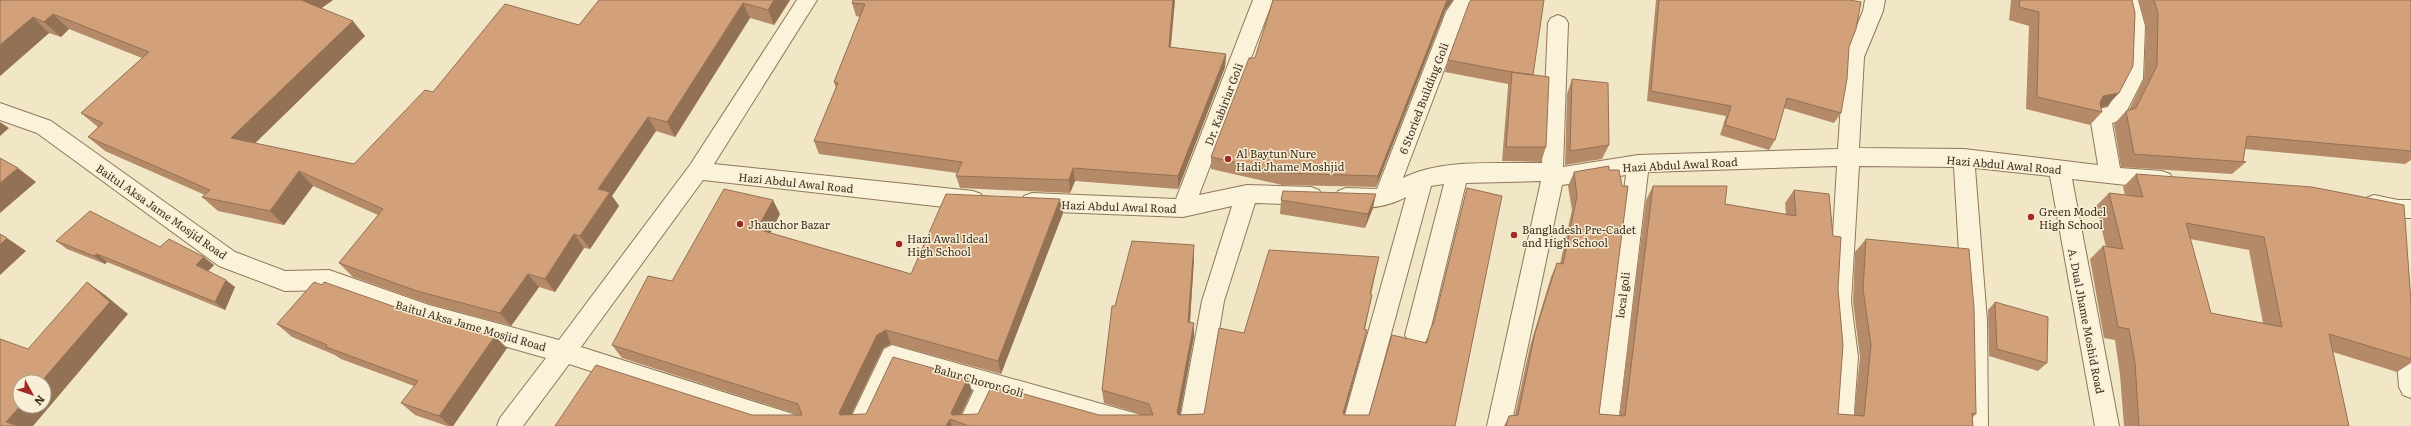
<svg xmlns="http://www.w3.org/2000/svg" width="2411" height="426" viewBox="0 0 2411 426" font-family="Literata,serif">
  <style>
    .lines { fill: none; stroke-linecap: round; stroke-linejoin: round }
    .minor-casing { stroke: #8e775a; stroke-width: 2 }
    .minor { fill: #fbf2da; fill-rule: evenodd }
    .wall { fill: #b58a69; fill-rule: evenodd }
    .shaded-wall { fill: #937155 }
    .building { fill: #d2a17a; stroke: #937155; fill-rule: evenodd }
    .poi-dot { fill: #a22826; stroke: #f8efd6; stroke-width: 1.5 }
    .labels { text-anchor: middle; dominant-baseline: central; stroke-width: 3; stroke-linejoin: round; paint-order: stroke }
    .street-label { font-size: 11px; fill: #3e2f1f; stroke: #f8efd6 }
    .poi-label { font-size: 11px; fill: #3e2f1f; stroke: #f8efd6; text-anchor: start }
  </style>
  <rect width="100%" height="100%" fill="#f1e6c6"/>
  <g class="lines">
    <g class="minor-casing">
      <path id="minor" d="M797,0H817L714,164L973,191L981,194L984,200L981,206L973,209L944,207L703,180L581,347L796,415L805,418L808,426H761L569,364L523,426H497L500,418L546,358L429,325L329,290L285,291L219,266L37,133L0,120V103L51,121L235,252L285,271L329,270L429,305L559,340L690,165Z
        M1253,0H1273L1199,195L1247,185L1311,187L1319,190L1322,196L1319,202L1311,205L1255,203L1224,301L1203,426H1179L1202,301L1232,206L1183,217L1032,211L1024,208L1021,202L1024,196L1032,193L1176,199Z
        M1454,0H1475L1465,15L1403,178C1441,158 1499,164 1542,163L1548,23L1551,18L1558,15L1565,18L1568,23L1563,167L1638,155L1838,149L1844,57L1863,11L1865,0H1885L1883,11L1864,57L1859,148L1964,149L2098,165L2090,116L2093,110L2108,107L2123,79L2125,26L2118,0H2138L2145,26L2143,79L2122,120L2112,123L2120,168L2162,171L2170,174L2173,180L2170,186L2162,189L2072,179L2119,426H2095L2050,176L1975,168L1987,321L1988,426H1964L1963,321L1954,167L1859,166L1851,302L1858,357L1853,426H1829L1834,357L1829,302L1837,166L1648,172L1618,426H1594L1626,175L1562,185L1511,426H1487L1541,181L1466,183L1429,335L1425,342L1417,345L1409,342L1405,335L1444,184L1431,186L1366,426H1342L1406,197C1385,208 1361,211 1338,203L1335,197L1338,191L1346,188L1377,189L1446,12Z
        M2374,195L2398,200H2411V218H2398L2366,210L2363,204L2366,198Z
        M2407,324L2411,325V398L2403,395L2399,387L2395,334L2399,327Z
        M892,345L1141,415L1150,418L1153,426H1101L995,396L981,426H957L974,390L898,368L871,426H847L884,349Z"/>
    </g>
    <use href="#minor" class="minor"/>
  </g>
  <path class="wall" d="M0,0H333L321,8L365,36L255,143L354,164L433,92L579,25L599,0H790L774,25L750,18L675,137L656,131L612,196L619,206L590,249L584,248L555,292L539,287L511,326L429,304L353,277L339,263L378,215L313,186L284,225L218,211L202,197L205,195L105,151L88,137L98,127L81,113L142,58L69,29L61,37L49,33L0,76Z
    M1175,0L1171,47L1226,54L1225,67L1178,189L1075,181L1070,193L960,188L956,176L957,173L819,154L814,141L836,88L834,82L860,17L856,16L852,3Z
    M1656,0H1850L1849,47L1841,113L1834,123L1784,108L1775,140L1769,150L1720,135L1726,116L1647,101Z
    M2011,0H2132L2107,106L2101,107L2102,112L2090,125L2026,109L2029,26L2009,20Z
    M2138,0H2411V160L2405,164L2245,149L2243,161L2246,162L2232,174L2121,167L2114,124L2126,111L2129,110L2144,79L2146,26Z
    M1445,11L1376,187L1282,185L1211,169V157L1255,58Z
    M1448,60L1533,75L1546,147L1541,162L1502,161L1508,87V84L1445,72Z
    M1572,79L1609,145L1602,159L1565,165L1567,94Z
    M1609,166L1599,414L1619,416L1646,200L1653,186L1725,204L1786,214L1785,203L1794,190L1838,289V414L1854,415L1860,357L1853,302L1855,252L1866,239L1976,414L1973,417V426H1504L1509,416L1515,415L1530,346L1551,277L1557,263L1560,264L1572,210L1568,186L1574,172Z
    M2136,174L2411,302V363L2397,372L2333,352L2349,426H2124L2120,375L2115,340L2104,338L2090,259L2103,246L2106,247L2096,206L2109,193L2125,195L2123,187ZM2190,239L2249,250L2263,323L2211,313Z
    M1467,188L1455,426H555L752,415H799L622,358L612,345L672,281L780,214L770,233L911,274L1060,199L1063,213L1001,374L891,344L883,348L851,415L866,414L972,391L961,415H1144L1104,403L1102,390L1115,306L1194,259L1190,322L1194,336L1179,415L1204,414L1244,333L1376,271L1371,295H1372L1365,329L1364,343L1344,414L1345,415H1369L1426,343L1430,330L1433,324L1463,203Z
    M1281,200L1373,208L1365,228L1280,214Z
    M56,241L160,247L214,265L208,271L235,287L225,310L107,262L105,264L67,249Z
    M322,285L507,348L453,426H447L415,415L401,403L414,386L341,359L335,355L292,337L277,324Z
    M1995,302L2047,363L2038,371L1989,356L1988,310Z"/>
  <path class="shaded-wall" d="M300,0H333L312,15Z
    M774,0H790L774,25L768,10Z
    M1173,0H1175L1169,60V47Z
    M1447,0H1453L1445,11L1376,187L1378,176Z
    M743,3L750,18L675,137L667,122Z
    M53,14L69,29L61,37L44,22Z
    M33,17L49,33L0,76V45Z
    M353,21L365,36L245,153L231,138Z
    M1226,54L1225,67L1178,189V176Z
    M2119,93L2107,106L2092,109L2103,96Z
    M648,117L656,131L612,196L619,206L590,249L580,236L598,189Z
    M0,122L9,128L0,136Z
    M18,168L36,182L0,213V183Z
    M1073,168L1075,181L1070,193L1069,180Z
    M299,171L313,186L284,225L270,211Z
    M1376,194L1373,208L1365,228L1368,214Z
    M1060,199L1063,213L1001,374L998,361Z
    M773,200L780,214L765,244L757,229Z
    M574,234L584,248L555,292L545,279Z
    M7,238L26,251L0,275V245Z
    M1194,245V259L1189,335L1188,322Z
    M97,254L107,262L105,264L94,256Z
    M204,257L214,265L206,273L196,265Z
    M528,274L539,287L511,326L500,313Z
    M226,280L235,287L225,310L215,302Z
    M87,282L105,295L128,314L33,426H14L6,422L20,406H44V382H41Z
    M1194,323V336L1178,426L1177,413Z
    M886,330L891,344L883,348L846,425L839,413L877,335Z
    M1367,330L1364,343L1341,426L1343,413Z
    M495,336L507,348L453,426H450L439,416Z
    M968,378L972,391L957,422L951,413Z
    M950,419L952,426H946Z"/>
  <path class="building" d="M0,0H301L353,21L231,138L354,164L425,90L433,92L505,4L579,25L599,0H774L768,10L743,3L667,122L648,117L598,189L610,192L580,236L574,234L545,279L528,274L500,313L417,291L339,263L383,209L299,171L270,211L202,197L210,190L88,137L103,123L81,113L149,52L53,14L44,22L33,17L0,45Z
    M853,0H1173L1169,47L1226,54L1178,176L1073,168L1069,180L956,176L962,162L814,141L838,83L834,82L865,4L852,3Z
    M1273,0H1447L1378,176L1283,173L1211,157L1249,58H1255Z
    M1471,0H1544L1533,75L1517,73L1448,60L1469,3Z
    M1659,0H1850L1861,2L1856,29L1849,47L1847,79L1841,113L1787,98L1775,140L1725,125L1731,106L1651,91Z
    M2020,0H2132L2135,13L2133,66L2119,93L2103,96L2100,103L2102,112L2037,97L2039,12L2019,7Z
    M2154,0H2411V151L2247,136L2243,161L2246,162L2134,154L2126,111L2136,108L2157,66L2158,13Z
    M1512,72L1549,77L1546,147H1506Z
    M1572,79L1608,83L1609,145L1570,151Z
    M0,158L18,168L0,183Z
    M1609,166V170H1619L1622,186H1628L1599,414L1625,416L1653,186H1727L1725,204L1796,216L1794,190L1829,194L1833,236L1841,237L1838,289L1843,345L1838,414L1864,416L1871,345L1863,289L1866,239L1969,249L1974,308L1976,414L1972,413L1973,426H1506L1509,416L1518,415L1535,333L1557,263L1563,264L1577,196L1574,172Z
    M2136,174L2312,187L2404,205L2411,302V359L2329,334L2349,426H2139L2135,363L2129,329L2118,327L2103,246L2123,249L2109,193L2143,197ZM2186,223L2264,237L2282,327L2211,313Z
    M1467,188L1502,196L1455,426H969L950,419L946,426H555L596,365L752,415H802L798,404L612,345L648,276L672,281L724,189L773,200L757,229L911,274L946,194L1060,199L998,361L886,330L877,335L839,413L840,415L866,414L893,357L968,378L951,413L952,415L978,414L992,385L1099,415H1153L1149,404L1102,390L1112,306H1115L1132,241L1194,245L1188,322L1194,323L1177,413L1179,415L1204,414L1219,328L1244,333L1269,250L1379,257L1370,294L1372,295L1364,329L1367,330L1343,413L1345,415H1369L1392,335L1427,343L1430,330L1434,322Z
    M1283,191L1376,194L1368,214L1281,200Z
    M90,211L160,247L169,239L204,257L196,265L226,280L215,302L97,254L94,256L56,241Z
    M0,234L7,238L0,245Z
    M87,282L110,302L41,382H20V406L6,422L19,426H0V339L28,349Z
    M314,282L322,285L324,282L415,314L495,336L439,416L401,403L418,381L326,347L327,345L277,324Z
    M1995,302L2048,317L2047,363L1997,349Z"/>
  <g class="poi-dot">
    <circle cx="1228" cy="159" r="4"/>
    <circle cx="2031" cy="217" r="4"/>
    <circle cx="740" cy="224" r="4"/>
    <circle cx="1514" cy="235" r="4"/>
    <circle cx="899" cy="244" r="4"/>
  </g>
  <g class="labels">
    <g class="street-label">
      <text transform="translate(1423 98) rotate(-69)">6 Storied Building Goli</text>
      <text transform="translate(1223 104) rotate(-69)">Dr. Kabiriar Goli</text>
      <text transform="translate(1680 164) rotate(-3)">Hazi Abdul Awal Road</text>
      <text transform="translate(2004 164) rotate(5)">Hazi Abdul Awal Road</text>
      <text transform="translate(796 182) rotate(6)">Hazi Abdul Awal Road</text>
      <text transform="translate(1119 206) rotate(2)">Hazi Abdul Awal Road</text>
      <text transform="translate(162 211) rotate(35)">Baitul Aksa Jame Mosjid Road</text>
      <text transform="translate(1622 295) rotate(-83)">local goli</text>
      <text transform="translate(2087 321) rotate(79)">A. Dual Jhame Moshid Road</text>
      <text transform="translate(471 325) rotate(16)">Baitul Aksa Jame Mosjid Road</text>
      <text transform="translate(979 380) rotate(16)">Balur Choror Goli</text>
    </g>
    <g class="poi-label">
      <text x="1236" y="153">Al Baytun Nure<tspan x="1236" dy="13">Hadi Jhame Moshjid</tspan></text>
      <text x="2039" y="211">Green Model<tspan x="2039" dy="13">High School</tspan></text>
      <text x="748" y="224">Jhauchor Bazar</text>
      <text x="1522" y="229">Bangladesh Pre-Cadet<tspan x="1522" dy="13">and High School</tspan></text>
      <text x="907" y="238">Hazi Awal Ideal<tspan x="907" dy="13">High School</tspan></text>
    </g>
  </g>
  <g transform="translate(32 394) rotate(130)"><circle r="19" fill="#f8efd6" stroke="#aea28d"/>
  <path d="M0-3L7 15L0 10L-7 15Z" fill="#a22826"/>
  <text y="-6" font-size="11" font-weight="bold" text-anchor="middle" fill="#3e2f1f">N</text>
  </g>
</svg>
